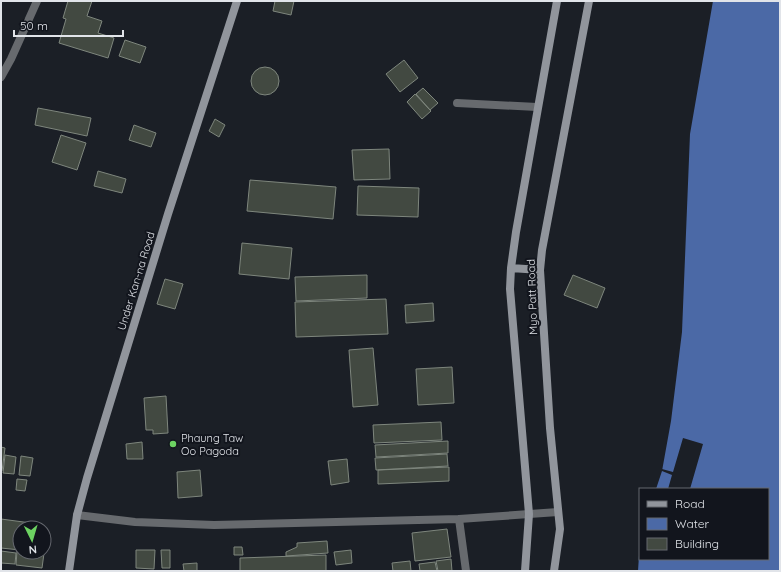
<svg xmlns="http://www.w3.org/2000/svg" width="781" height="572" viewBox="0 0 781 572" font-family="Quicksand,sans-serif">
  <style>
    .water { fill: #4b69a6 }
    .pier { fill: #1b1f26 }
    .building { fill: #424941; stroke: #7e867d }
    .lines { fill: none; stroke-linecap: round; stroke-linejoin: round }
    .street { stroke: #676a6e; stroke-width: 8 }
    .secondary { stroke: #91959c; stroke-width: 8 }
    .poi-dot { fill: #6dd362; stroke: #12151d; stroke-width: 1.5 }
    .labels { text-anchor: middle; dominant-baseline: central; stroke-width: 4; stroke-linejoin: round; paint-order: stroke }
    .street-label { font-size: 11px; fill: #e1e4e9; stroke: #12151d }
    .poi-label { font-size: 11px; fill: #e1e4e9; stroke: #12151d; text-anchor: start }
  </style>
  <rect width="100%" height="100%" fill="#1b1f26"/>
  <path class="water" d="M713,1H780V571H638L640,540V559H768V489H656L662,471L671,421L682,332L690,134Z"/>
  <path class="pier" d="M683,438L703,444L690,489H668L672,475L662,471V469L673,472Z"/>
  <path class="building" d="M68,1H92L87,16L102,21L98,33L114,38L108,58L59,43L66,19L63,18Z
    M275,1H294L291,15L273,11Z
    M125,40L146,47L140,63L119,56Z
    M404,60L418,78L400,92L386,74Z
    M251 81a14 14 0 1 1 28 0a14 14 0 1 1-28 0Z
    M423,88L438,103L430,110L416,94Z
    M415,94L431,111L422,119L407,102Z
    M38,108L91,118L87,136L35,125Z
    M215,119L225,125L219,137L209,131Z
    M134,125L156,133L151,147L129,140Z
    M61,135L86,143L77,170L52,162Z
    M389,149L390,179L354,180L352,150Z
    M98,171L126,179L122,193L94,186Z
    M250,180L336,187L333,219L247,211Z
    M358,186L419,188L418,217L357,215Z
    M242,243L292,248L289,279L239,274Z
    M367,275V298L296,301L295,277Z
    M573,275L605,288L597,308L564,295Z
    M165,279L183,284L175,309L157,304Z
    M386,299L388,334L296,337L295,302Z
    M433,303L434,321L406,323L405,305Z
    M373,348L378,405L353,407L349,350Z
    M452,367L454,403L418,405L416,369Z
    M166,396L168,433L153,434V430H146L144,398Z
    M441,422L442,440L374,443L373,425Z
    M448,441V453L376,457L375,445Z
    M142,442L143,459H127L126,444Z
    M1,447L5,448L2,471H1Z
    M447,454L448,466L376,470L375,458Z
    M5,455L16,457L14,474L3,473Z
    M21,456L33,458L30,476L19,475Z
    M347,459L349,482L331,485L328,461Z
    M449,467V481L378,484V470Z
    M200,470L202,496L178,498L177,472Z
    M17,479L27,480L25,491L16,490Z
    M1,519L31,523L30,528H20V550L1,548Z
    M447,529L451,557L415,561L412,533Z
    M327,541L328,553L286,556V552L297,547V543Z
    M44,546H45L42,568L16,565L17,551L28,553L44,552Z
    M234,547H242L243,555H234Z
    M136,550H155L154,569L136,568Z
    M161,550H170V568H162Z
    M351,550L352,563L336,565L334,552Z
    M1,551L16,553L15,564L1,563Z
    M326,555V571H240V558Z
    M451,559L452,571H438L436,561Z
    M410,561L411,571H393L392,563Z
    M435,562L437,571H420L419,564Z
    M197,563V571H184L183,564Z"/>
  <g class="lines">
    <path class="street" d="M1,77L11,59L37,1
      M457,103L537,107
      M77,515L135,522L214,525L459,519L558,512
      M459,519L466,571"/>
    <path class="secondary" d="M511,268L540,270
      M69,571L77,515L87,478L168,214L237,1
      M525,571L529,514L510,289L511,268L516,232L557,1
      M554,571L560,529L550,428L540,270L542,250L589,1"/>
  </g>
  <circle class="poi-dot" cx="173" cy="444" r="4"/>
  <g class="labels">
    <g class="street-label">
      <text transform="translate(136 281) rotate(-73)">Under Kan-na Road</text>
      <text transform="translate(532 297) rotate(-92)">Myo Patt Road</text>
    </g>
    <g class="poi-label">
      <text x="181" y="438">Phaung Taw<tspan x="181" dy="13">Oo Pagoda</tspan></text>
    </g>
  </g>
  <rect width="781" height="572" fill="none" stroke="#e1e4e9" stroke-width="4"/>
  <rect x="639" y="488" width="130" height="72" fill="#12151d" stroke="#65686f"/>
  <rect x="647" y="501" width="20" height="6" fill="#91959c" stroke="#65686f"/>
  <text x="675" y="508" font-size="12" fill="#e1e4e9">Road</text>
  <rect x="647" y="518" width="20" height="12" fill="#4b69a6" stroke="#65686f"/>
  <text x="675" y="528" font-size="12" fill="#e1e4e9">Water</text>
  <rect x="647" y="538" width="20" height="12" fill="#424941" stroke="#65686f"/>
  <text x="675" y="548" font-size="12" fill="#e1e4e9">Building</text>
  <g transform="translate(32 540) rotate(175)"><circle r="19" fill="#12151d" stroke="#65686f"/>
  <path d="M0-3L7 15L0 10L-7 15Z" fill="#6dd362"/>
  <text y="-6" font-size="11" font-weight="bold" text-anchor="middle" fill="#e1e4e9">N</text>
  </g>
  <path d="M14 30v6h109v-6" fill="none" stroke="#e1e4e9" stroke-width="2"/>
  <text x="20" y="30" font-size="12" fill="#e1e4e9" stroke="#12151d" stroke-width="3" paint-order="stroke">50 m</text>
</svg>
